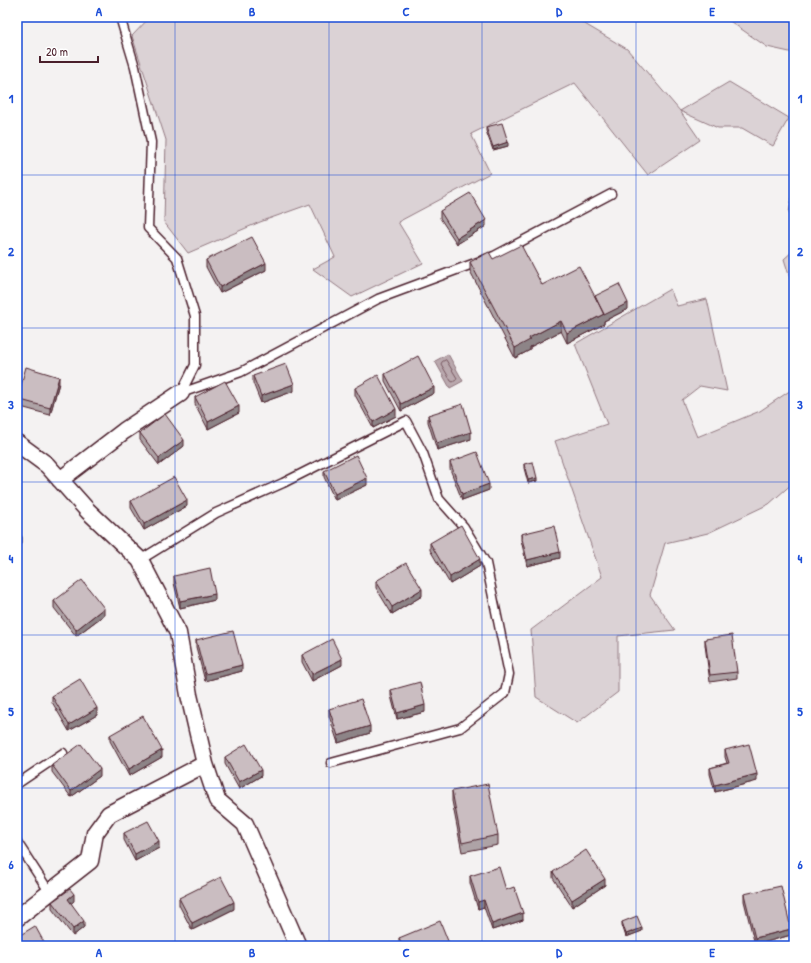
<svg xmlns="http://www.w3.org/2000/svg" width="811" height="963" viewBox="0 0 811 963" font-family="'Patrick Hand',sans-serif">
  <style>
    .green { fill: #dbd2d5; stroke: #927880 }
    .water { fill: #baa9ae; stroke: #8d727a }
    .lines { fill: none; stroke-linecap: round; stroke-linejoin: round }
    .shore { stroke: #77565f; stroke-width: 1 }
    .lane-casing { stroke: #4a1f2b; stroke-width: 11 }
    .street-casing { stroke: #4a1f2b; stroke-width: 19 }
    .lane { stroke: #fff; stroke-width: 8 }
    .street { stroke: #fff; stroke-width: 16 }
    .wall { fill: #aea3a6; stroke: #4a1f2b }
    .shaded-wall { fill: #8d8487; stroke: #4a1f2b }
    .building { fill: #cabdc1; stroke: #4a1f2b }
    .grid { fill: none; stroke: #1d4ed8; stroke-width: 1; stroke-opacity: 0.55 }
    .neatline { fill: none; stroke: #1d4ed8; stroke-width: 1.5 }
    .grid-label { font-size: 13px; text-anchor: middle; font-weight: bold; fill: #1d4ed8 }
  </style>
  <rect width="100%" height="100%" fill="#f4f2f2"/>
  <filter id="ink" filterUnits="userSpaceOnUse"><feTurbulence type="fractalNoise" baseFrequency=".025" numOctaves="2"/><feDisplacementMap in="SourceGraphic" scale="8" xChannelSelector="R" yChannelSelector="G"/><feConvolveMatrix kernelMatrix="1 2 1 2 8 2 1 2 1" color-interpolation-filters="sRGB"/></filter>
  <g filter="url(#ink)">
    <path class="green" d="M150,17H573L627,49L680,111L729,82L789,118L773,146L742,128H718L680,111L700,140L648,175L575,83L471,134L490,173L398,222L423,263L352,297L313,269L335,257L310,204L260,222L188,253L164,222L166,140L132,36Z
      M724,17H794V53L767,47Z
      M794,188V222L789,212Z
      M794,250V291L784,259Z
      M670,289L677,306L707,299L727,391L700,386L682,400L697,437L760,411L794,388V482L769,504L708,533L665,543L650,595L675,630L618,636V692L577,723L536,697L531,630L602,577L555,441L607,424L575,344Z"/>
    <path class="water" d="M448,354L463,381L450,388L435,361Z"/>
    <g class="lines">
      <path class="shore" d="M446,360L457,378L456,380L453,382L451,381L441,364L442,362Z"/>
      <g class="lane-casing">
        <path id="lane" d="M120,17L135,67L151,142L148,228L177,258L195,316V365L181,393
          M181,393L241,372L378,299L494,256L611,194
          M140,560L216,513L283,483L406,421L423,453L439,499L464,527L486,563L509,674L505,693L460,728L331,763
          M17,784L63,753
          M17,842L50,893"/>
      </g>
      <g class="street-casing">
        <path id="street" d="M17,443L47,465L88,511L140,560L178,633L189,695L205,764L217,800L245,824L298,946
          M60,480L124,431L181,393
          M17,918L90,861L95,833L109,814L205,764"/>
      </g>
      <use href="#lane" class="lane"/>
      <use href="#street" class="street"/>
    </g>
    <path class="wall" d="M486,127L508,146L493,150L486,131Z
      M440,211L486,226L457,244L440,218Z
      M206,260L266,270L220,293L206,267Z
      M470,262L542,285L595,296L628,309L604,321V324L567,343L561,331L530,347V350L515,358L470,271Z
      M385,374L434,393L401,411L385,381Z
      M253,376L294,391L261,403L253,383Z
      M59,383L50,415L17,406V399Z
      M355,388L396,416L373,428L355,395Z
      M195,397L239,413L208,429L195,404Z
      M428,415L471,439L437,450L428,422Z
      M140,433L184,446L159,465L140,440Z
      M450,462L489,490L462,500L450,469Z
      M524,464L537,481L528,483L524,468Z
      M324,471L367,485L335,500L324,477Z
      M131,501L187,506L144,530L131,508Z
      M521,534L560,558L527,566L521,540Z
      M430,543L480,566L450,584L430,550Z
      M174,576L215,600L180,608L174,583Z
      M376,581L422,596L392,614L376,588Z
      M54,601L104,615L76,636L54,608Z
      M705,639L737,672V678L710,682L705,645Z
      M196,640L242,671L205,681L196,647Z
      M302,655L342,665L312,681L302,662Z
      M391,690L425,712L397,719L391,696Z
      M52,696L97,715L69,731L52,702Z
      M329,709L370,733L338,743L329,716Z
      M110,735L162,757L129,776L110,741Z
      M725,750L757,781L715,792L710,774V768L727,763L725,757Z
      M225,757L261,776L239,789L225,764Z
      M52,765L100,776L71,797L52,772Z
      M452,791L498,835V845L462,852L452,801Z
      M124,833L159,848L135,861L124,840Z
      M553,872L605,885L572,907L553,878Z
      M470,876L506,890L523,920L492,930L484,907L478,909L470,883Z
      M744,894L791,935L755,945L744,901Z
      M179,898L234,909L192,930L179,905Z
      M74,901L71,903L84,927L73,936L52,909V902Z
      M622,922L642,931L626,937L622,925Z
      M399,938L450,946H400L399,944Z"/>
    <path class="shaded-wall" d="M508,142V146L493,150V147Z
      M486,220V226L457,244V238Z
      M266,263V270L220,293V287Z
      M628,303V309L604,321V324L567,343V333L604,314Z
      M561,321V331L530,347V350L515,358V348L529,338Z
      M59,377V383L50,415V408Z
      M294,384V391L261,403V396Z
      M434,387V393L401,411V404Z
      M239,406V413L208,429V422Z
      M396,409V416L373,428V422Z
      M471,432V439L437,450V443Z
      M184,440V446L159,465V458Z
      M367,478V485L335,500V494Z
      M537,478V481L528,483V480Z
      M489,484V490L462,500V494Z
      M187,500V506L144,530V524Z
      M22,537V544L17,548V541Z
      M560,552V558L527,566V560Z
      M480,559V566L450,584V577Z
      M422,589V596L392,614V607Z
      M215,594V600L180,608V601Z
      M104,608V615L76,636V630Z
      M342,659V665L312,681V674Z
      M242,665V671L205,681V674Z
      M425,705V712L397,719V713Z
      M97,708V715L69,731V725Z
      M370,726V733L338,743V736Z
      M162,750V757L129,776V769Z
      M100,769V776L71,797V791Z
      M261,770V776L239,789V782Z
      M757,774V781L715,792V785Z
      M159,841V848L135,861V854Z
      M605,879V885L572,907V900Z
      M74,894V901L68,906V899Z
      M484,900V907L478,909V902Z
      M234,902V909L192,930V923Z
      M523,913V920L492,930V924Z
      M84,921V927L73,936V929Z
      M642,928V931L626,937V934Z
      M791,929V935L755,945V938Z"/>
    <path class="building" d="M502,123L508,142L493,147L486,127Z
      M470,193L486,220L457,238L440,211Z
      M252,237L266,263L220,287L206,260Z
      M521,245L542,285L579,266L604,314L567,333L561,321L529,338L530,340L515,348L470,262L489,252L493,259Z
      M619,284L628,303L604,315L595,296Z
      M418,356L434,387L401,404L385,374Z
      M286,364L294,384L261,396L253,376Z
      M26,367L59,377L50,408L17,399Z
      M378,375L396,409L373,422L355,388Z
      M225,381L239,406L208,422L195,397Z
      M463,404L471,432L437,443L428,415Z
      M165,414L184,440L159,458L140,433Z
      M477,452L489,484L462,494L450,462Z
      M356,455L367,478L335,494L324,471Z
      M533,462L537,478L528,480L524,464Z
      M174,477L187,500L144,524L131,501Z
      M461,525L480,559L450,577L430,543Z
      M554,526L560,552L527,560L521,534Z
      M17,530L22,537L17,541Z
      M406,563L422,589L392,607L376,581Z
      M210,568L215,594L180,601L174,576Z
      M82,580L104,608L76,630L54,601Z
      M233,631L242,665L205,674L196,640Z
      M732,635L737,672L710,675L705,639Z
      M332,639L342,659L312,674L302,655Z
      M80,679L97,708L69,725L52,696Z
      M420,682L425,705L397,713L391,690Z
      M361,699L370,726L338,736L329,709Z
      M143,716L162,750L129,769L110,735Z
      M81,744L100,769L71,791L52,765Z
      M246,744L261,770L239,782L225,757Z
      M749,744L757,774L715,785L710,768L729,763L725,750Z
      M488,784L498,835L462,843L452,791Z
      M148,821L159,841L135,854L124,833Z
      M586,850L605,879L572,900L553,872Z
      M499,867L506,890L514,887L523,913L492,924L484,900L478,902L470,876Z
      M221,877L234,902L192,923L179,898Z
      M781,886L791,929L755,938L744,894Z
      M70,889L74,894L68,899L84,921L73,929L52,902Z
      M637,916L642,928L626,934L622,922Z
      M440,921L450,946H403L399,938Z
      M35,926L46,946H17V937Z"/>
  </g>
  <path class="grid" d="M175,17V946M329,17V946M482,17V946M636,17V946M17,175H794M17,328H794M17,482H794M17,635H794M17,788H794"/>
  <rect width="811" height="963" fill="none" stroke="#fff" stroke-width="44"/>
  <path d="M40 56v6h58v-6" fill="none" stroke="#4a1f2b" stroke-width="2"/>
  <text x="46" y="56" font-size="12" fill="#4a1f2b" stroke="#ffffff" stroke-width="3" paint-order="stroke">20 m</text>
  <rect x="22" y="22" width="767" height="919" class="neatline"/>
  <g class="grid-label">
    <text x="99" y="16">A</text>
    <text x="252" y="16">B</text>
    <text x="406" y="16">C</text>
    <text x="559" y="16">D</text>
    <text x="712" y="16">E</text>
    <text x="11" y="103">1</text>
    <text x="800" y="103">1</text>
    <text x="11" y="256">2</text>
    <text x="800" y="256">2</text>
    <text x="11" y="409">3</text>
    <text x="800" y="409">3</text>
    <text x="11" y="563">4</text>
    <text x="800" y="563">4</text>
    <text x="11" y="716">5</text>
    <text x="800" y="716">5</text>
    <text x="11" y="869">6</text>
    <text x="800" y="869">6</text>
    <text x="99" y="957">A</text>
    <text x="252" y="957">B</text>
    <text x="406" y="957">C</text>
    <text x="559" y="957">D</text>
    <text x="712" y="957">E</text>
  </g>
</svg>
